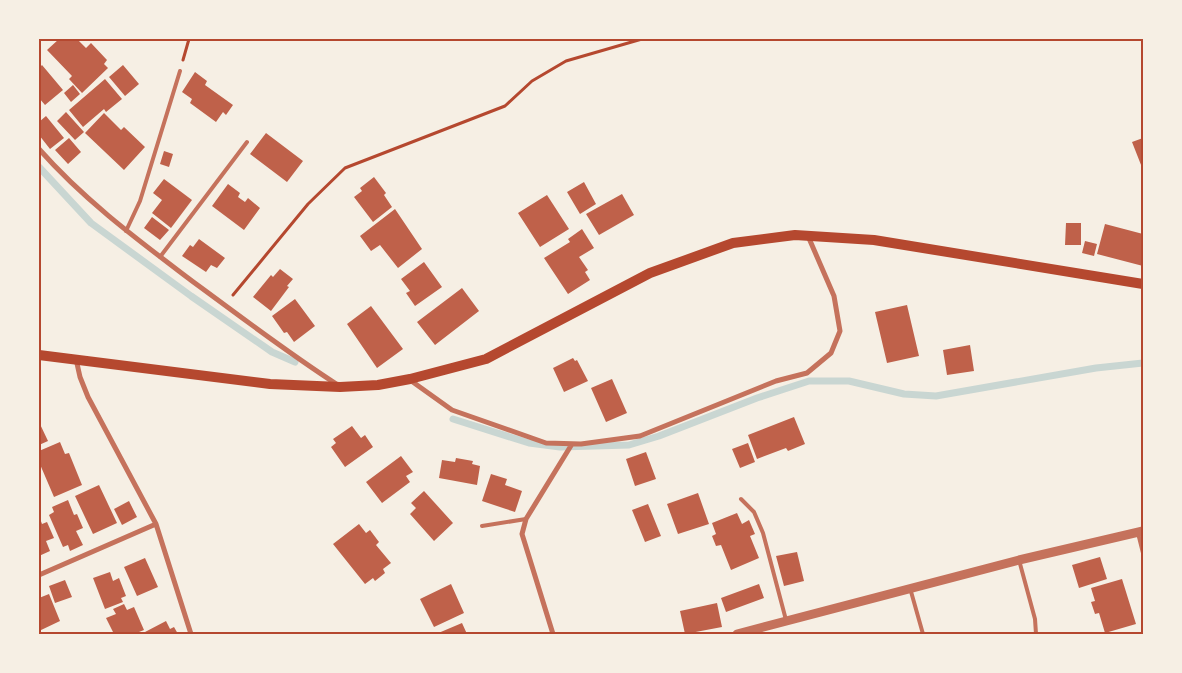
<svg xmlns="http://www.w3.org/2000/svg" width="1182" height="673" viewBox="0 0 1182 673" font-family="Inter,sans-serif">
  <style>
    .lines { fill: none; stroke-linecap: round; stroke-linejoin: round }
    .stream { stroke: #c9d6d2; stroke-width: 7 }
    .building { fill: #bf614a }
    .path { stroke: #b5482f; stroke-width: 3 }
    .service { stroke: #c5725c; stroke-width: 4 }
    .minor { stroke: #c5725c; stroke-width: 5 }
    .tertiary { stroke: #c5725c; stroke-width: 9 }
    .secondary { stroke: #b5482f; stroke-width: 10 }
    .neatline { fill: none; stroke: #b5482f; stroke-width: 2 }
  </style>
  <rect width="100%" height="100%" fill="#f6efe4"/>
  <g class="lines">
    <path class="stream" d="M39,167L91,223L191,296L272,352L295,362
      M453,419L529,443L560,447L629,445L659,436L757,398L809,381H849L904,394L936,396L1096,368L1143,363"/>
  </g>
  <path class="building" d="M59,39H77L86,48L91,43L107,60L104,64L108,68L82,93L69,79L72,76L47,50Z
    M42,65L63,90L45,105L39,98V68Z
    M123,65L139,84L125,96L109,77Z
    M195,72L207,81L205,85L233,105L226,115L223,112L216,122L190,103L192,99L182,92Z
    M105,79L122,99L106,112L104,109L83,127L69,110Z
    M73,85L80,94L71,102L64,93Z
    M66,112L84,132L75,140L57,121Z
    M104,113L121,130L124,127L145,147L124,170L85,133Z
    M46,116L64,138L50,149L39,135V122Z
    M266,133L303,161L287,182L250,154Z
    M69,138L81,152L68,164L55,150Z
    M1143,138V170L1132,142Z
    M164,151L173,154L169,167L160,164Z
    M374,177L386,193L384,195L392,207L373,222L354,197L362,191L360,188Z
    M164,179L192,200L171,228L152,213L162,200L153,193Z
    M584,182L596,204L580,214L567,192Z
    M228,184L240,193L238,197L245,202L248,198L260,208L244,230L212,206Z
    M622,194L634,215L599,235L586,214Z
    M547,195L569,229L540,247L518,213Z
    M395,209L422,249L398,268L380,245L371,251L360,236Z
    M152,217L169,230L160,240L144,228Z
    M1066,223H1081V245H1065Z
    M1105,224L1143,234V266L1097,254Z
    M582,229L594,248L579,257L588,270L585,272L590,280L568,294L544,258L570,242L568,239Z
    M199,239L225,258L217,268L211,265L206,272L182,256L190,245L193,247Z
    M1085,241L1097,244L1094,256L1082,253Z
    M424,262L442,287L415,306L406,293L410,291L401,279Z
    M280,269L293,279L287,286L289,287L271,311L253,297L271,275L273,277Z
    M462,288L479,311L435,345L417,322Z
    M295,299L315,326L294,342L287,332L284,333L272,316Z
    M907,305L919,356L887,363L875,312Z
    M371,306L403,349L377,368L347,324Z
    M970,345L974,371L947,375L943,350Z
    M573,358L575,361L577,360L588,381L564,392L553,368Z
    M612,379L627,413L606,422L591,388Z
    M794,417L805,444L788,451L786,448L757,459L748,435Z
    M39,422L48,441L39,445Z
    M352,426L361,438L365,435L373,447L345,467L331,447L336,443L333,439Z
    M60,442L65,454L69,453L82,485L54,497L39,462V451Z
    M748,443L755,462L740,468L732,449Z
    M646,452L656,479L635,486L626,459Z
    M401,456L413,472L406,476L410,482L382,503L366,482Z
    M456,458L473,461L472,464L480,466L477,485L439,478L442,460L455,462Z
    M491,474L507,479L505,485L522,491L515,512L482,501Z
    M99,485L117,523L93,534L75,496Z
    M424,491L453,523L434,541L410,514L416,508L411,503Z
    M698,493L709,524L678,534L667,504Z
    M68,500L74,515L77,514L83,528L76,531L83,545L70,551L68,545L63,547L49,515L54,512L52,507Z
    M129,501L137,517L122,525L114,509Z
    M648,504L661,536L645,542L632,510Z
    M737,513L742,524L749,520L755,534L750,536L759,558L731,570L721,545L716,546L712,536L716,534L712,523Z
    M39,516L42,524L47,522L54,538L46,541L50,551L39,556Z
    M359,524L366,533L370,530L379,542L376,545L391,563L383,569L385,573L375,581L373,578L365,584L333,544Z
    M797,552L804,581L784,586L776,556Z
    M1100,557L1107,579L1079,588L1072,565Z
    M145,558L158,587L137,596L124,567Z
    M110,572L113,581L119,578L126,596L121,598L123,602L105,609L93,578Z
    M1122,579L1136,624L1105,633L1099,613L1095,614L1091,602L1095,601L1091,588Z
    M65,580L72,597L55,603L49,586Z
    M451,584L464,613L434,627L420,599Z
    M759,584L764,598L726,612L721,598Z
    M49,594L60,621L39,631V598Z
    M717,603L722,627L685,634L680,611Z
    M124,604L127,610L134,607L144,630L134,634H114L106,618L116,614L113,609Z
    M166,621L170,629L174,627L178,634H146L145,632Z
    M462,623L467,634H436Z"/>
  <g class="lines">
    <path class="path" d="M183,60L189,39
      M233,295L308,204L345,168L505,106L532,81L566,61L642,39"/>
    <path class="service" d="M126,231L140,201L180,71
      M160,257L247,142
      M741,499L754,512L763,533L786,620
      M482,526L526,519
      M1138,533L1143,553
      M1019,560L1035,619L1036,634
      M910,588L923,634"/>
    <path class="minor" d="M39,149C84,200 138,240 192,281C240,316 288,353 338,385
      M76,359L80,377L88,397L156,524L191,634
      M410,380L452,410L546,443L581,444L640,436L776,381L807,373L831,353L840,331L834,296L808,236
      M39,575L156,524
      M553,634L522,534L526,519L572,444"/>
    <path class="tertiary" d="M737,634L1019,560L1143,531"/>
    <path class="secondary" d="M39,355L270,384L340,387L378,385L410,379L486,359L650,273L733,243L795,235L874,240L1143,284"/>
  </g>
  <rect width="1182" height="673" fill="none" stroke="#f6efe4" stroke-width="80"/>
  <rect x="40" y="40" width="1102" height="593" class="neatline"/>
</svg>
